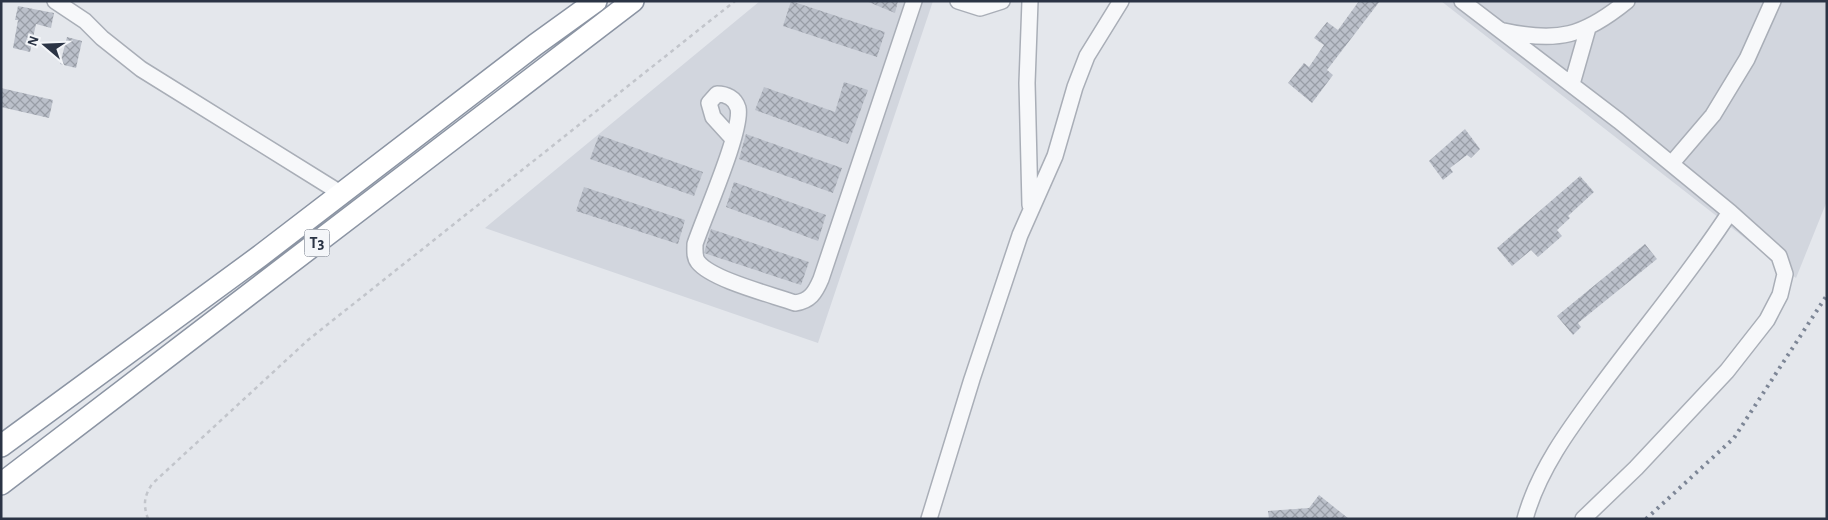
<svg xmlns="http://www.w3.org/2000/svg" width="1828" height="520" viewBox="0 0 1828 520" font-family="'Alegreya Sans',sans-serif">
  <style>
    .built { fill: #d2d6de }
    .building { fill: url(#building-cross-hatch) }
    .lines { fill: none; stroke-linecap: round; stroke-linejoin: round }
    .minor-casing { stroke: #a9aeb7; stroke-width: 18 }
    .highway-casing { stroke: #8b94a3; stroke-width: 24 }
    .path { stroke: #c2c5cb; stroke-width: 2.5; stroke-dasharray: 4 4; stroke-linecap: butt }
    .minor { stroke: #f7f8fa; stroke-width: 15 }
    .highway { stroke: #fff; stroke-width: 21 }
    .rail { stroke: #7d8696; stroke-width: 4; stroke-dasharray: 2.5 5; stroke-linecap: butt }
    .labels { text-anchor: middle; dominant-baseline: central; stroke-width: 4.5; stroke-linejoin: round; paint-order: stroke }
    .shield { fill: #f4f6f9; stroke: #676e7b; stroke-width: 1 }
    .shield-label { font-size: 16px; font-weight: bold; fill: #2b3445 }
  </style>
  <defs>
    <pattern id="building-cross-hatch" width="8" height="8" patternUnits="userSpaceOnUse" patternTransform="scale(1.25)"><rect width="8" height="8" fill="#bbc0ca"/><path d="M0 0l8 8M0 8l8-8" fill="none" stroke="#989da6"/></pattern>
  </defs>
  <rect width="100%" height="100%" fill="#e4e7ec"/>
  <path class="built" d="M760,1H933L818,343L485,228Z
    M1441,1H1827V201L1796,278Z"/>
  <path class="building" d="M791,1L885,32L877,57L783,26Z
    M866,1H898L895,13Z
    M1359,1H1380L1327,70L1333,75L1312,103L1288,83L1304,63L1309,67L1324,45L1314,38L1327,22L1338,30Z
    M18,6L54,13L51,28L36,24L30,52L13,48L18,20H15Z
    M67,37L82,41L76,68L60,64Z
    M844,82L868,90L848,144L755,110L764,87L835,112Z
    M1,88L53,100L49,118L1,107Z
    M1465,129L1480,149L1471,158L1467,155L1450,168L1453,172L1443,180L1429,161Z
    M746,134L842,168L833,193L739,159Z
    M599,135L703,172L694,196L590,159Z
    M1580,176L1594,192L1568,216L1570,218L1557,230L1562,236L1538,257L1531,250L1512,266L1497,248Z
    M734,182L826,215L818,241L726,207Z
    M584,187L685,220L678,244L576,211Z
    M711,229L809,262L801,285L704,253Z
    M1645,244L1657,259L1578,323L1581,327L1573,335L1557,316Z
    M1319,495L1349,519H1269L1268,511L1309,508Z"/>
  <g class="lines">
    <g class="minor-casing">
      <path id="minor" d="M55,1L85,21L102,38L141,69L342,194
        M958,1L980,8L1002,1
        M1030,1L1027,83L1030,205
        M1462,1L1619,121L1730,212L1779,256L1785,274L1780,295L1767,320L1727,371L1636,468L1583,519
        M1504,31C1558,43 1584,36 1627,1
        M1572,84L1588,28
        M733,139L713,117L709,103L717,94C726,94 735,98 738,108C743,129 704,217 695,244C695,250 694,257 698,262C712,280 773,295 795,303C810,301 815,293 821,279L914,1
        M1672,163L1713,115L1747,59L1773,1
        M929,519L972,379L1020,235L1055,156L1075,87L1087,56L1121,1
        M1525,519C1538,471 1569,429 1598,390C1642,330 1690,274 1730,212"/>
    </g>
    <g class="highway-casing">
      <path id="highway" d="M1,446L260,256L535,45L596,1
        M1,484L633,1"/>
    </g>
    <path class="path" d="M148,519C143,504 144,497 152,484L308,340L735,1"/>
    <use href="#minor" class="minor"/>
    <use href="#highway" class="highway"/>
    <path class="rail" d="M1646,519L1734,438L1827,295"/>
  </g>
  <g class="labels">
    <rect class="shield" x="304.5" y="229.5" width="25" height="27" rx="4"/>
    <g class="shield-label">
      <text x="317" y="243">T3</text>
    </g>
  </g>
  <rect width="1828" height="520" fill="none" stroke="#2b3445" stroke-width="5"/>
  <g transform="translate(45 45) rotate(289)" stroke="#f4f6f9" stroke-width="4" paint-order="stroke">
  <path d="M0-4L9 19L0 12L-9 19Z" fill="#2b3445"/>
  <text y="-8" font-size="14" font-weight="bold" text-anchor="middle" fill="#2b3445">N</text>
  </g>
</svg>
